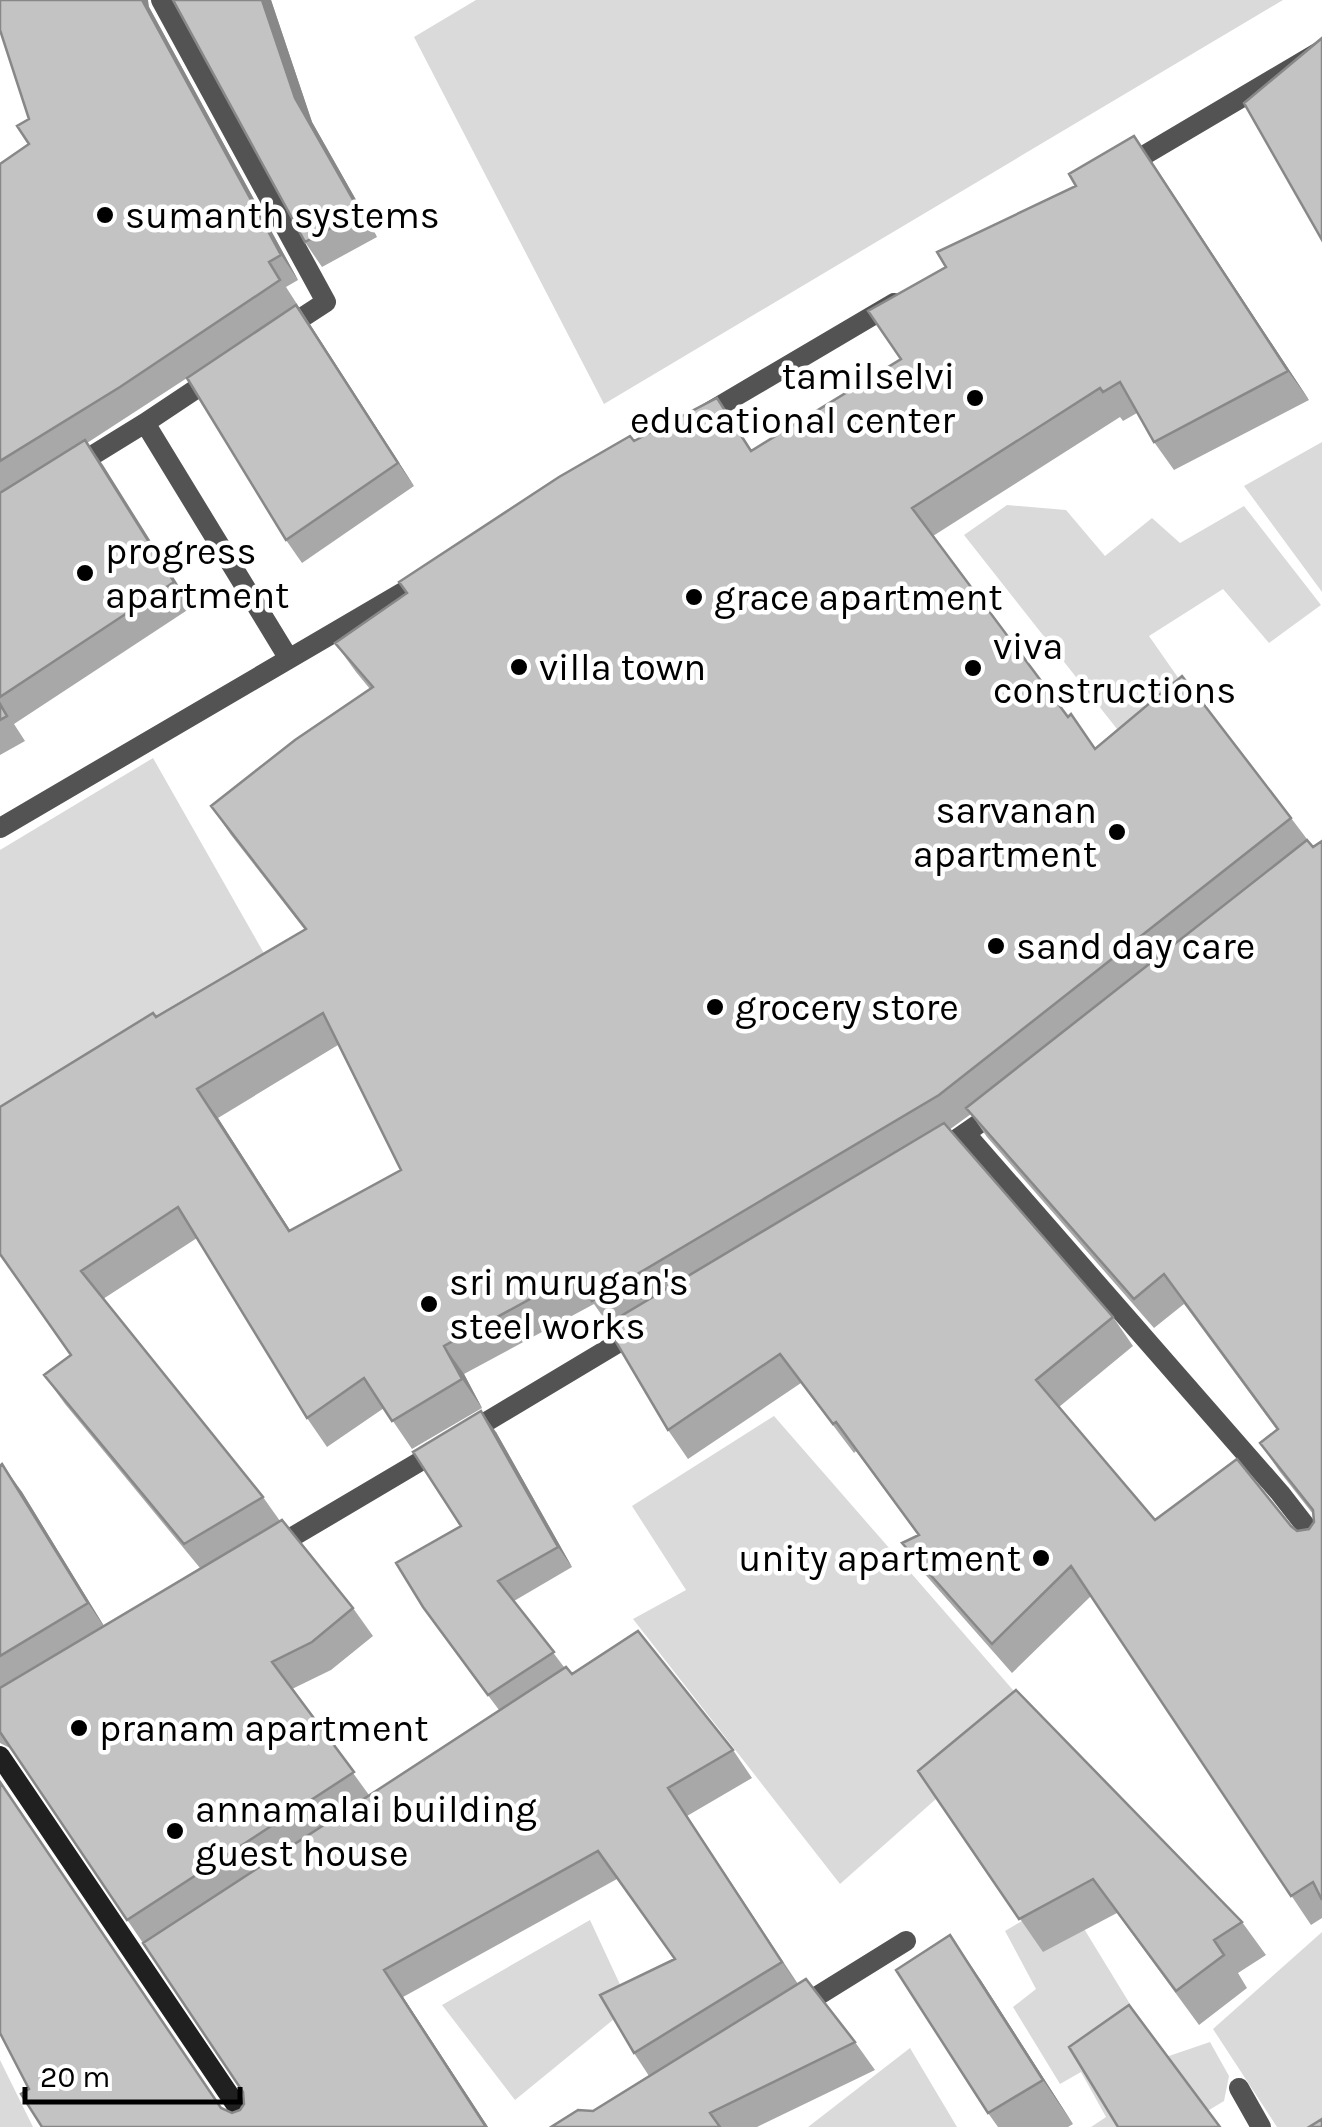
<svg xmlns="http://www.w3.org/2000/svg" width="1322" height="2127" viewBox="0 0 1322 2127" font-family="Karla,sans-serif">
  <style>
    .green { fill: #dadada }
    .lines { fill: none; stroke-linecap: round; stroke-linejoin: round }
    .street { stroke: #535353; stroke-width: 20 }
    .secondary { stroke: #202020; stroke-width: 20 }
    .wall { fill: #a8a8a8; fill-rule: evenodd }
    .shaded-wall { fill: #888 }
    .building { fill: #c3c3c3; stroke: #888; stroke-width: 2.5; fill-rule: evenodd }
    .poi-dot { fill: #000; stroke: #fff; stroke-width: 4 }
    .labels { text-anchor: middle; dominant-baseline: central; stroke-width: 9; stroke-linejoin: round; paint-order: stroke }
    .poi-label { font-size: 38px; fill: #000; stroke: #fff; text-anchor: start }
  </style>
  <rect width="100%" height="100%" fill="#fff"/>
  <path class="green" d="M476,0H1283L604,404L414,37Z
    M1322,442V592L1244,486Z
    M1007,505L1066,510L1105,556L1152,518L1180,543L1244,506L1321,605L1269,643L1223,589L1149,636L1193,699L1132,748L964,535Z
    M153,758L278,978L0,1141V850Z
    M774,1416L1033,1713L840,1884L633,1619L686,1590L632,1506Z
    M1064,1896L1163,2058L1210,2042L1229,2076L1224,2101L1181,2127H1091L1106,2117L1081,2072L1060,2084L1013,2007L1036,1989L1005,1931Z
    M590,1920L630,2006L515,2100L442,2005Z
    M1322,1932V2127H1277L1213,2029Z
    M910,2048L957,2127H808Z
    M0,2060L33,2127H0Z"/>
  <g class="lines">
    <path class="street" d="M161,0L326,302L283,330
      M1126,166L1322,50
      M699,418L894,303
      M145,423L214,377
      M72,468L145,423L289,659
      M0,828L429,577
      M967,1135L1280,1493L1322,1547
      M938,1152L1000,1109
      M466,1434L638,1331
      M272,1549L441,1449
      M798,2008L906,1941
      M1239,2088L1261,2127"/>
    <path class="secondary" d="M0,1756L251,2127"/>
  </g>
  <path class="wall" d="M173,0H271L312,122L377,237L322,267L305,242Z
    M149,7L298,280L286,287L414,486L302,563L286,540L187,378L87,443L192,607L14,724L25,741L0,755V164L29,144V119Z
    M1134,136L1309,400L1174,470L1154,442L1137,413L1123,421L1120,417L933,536L1068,717L1096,749L1291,818L1313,847L1322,841V1918L1311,1925L1091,1596L1012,1673L923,1572L902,1543L919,1536L856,1451L854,1453L801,1383L688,1459L668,1430L608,1324L594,1304L464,1374L482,1408L412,1449L384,1408L327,1447L307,1418L197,1238L103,1299L263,1497L280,1521L353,1608L373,1636L331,1670L292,1689L369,1795L499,1710L437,1627L461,1526L496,1432L572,1567L514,1601L564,1667L572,1674L733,1750L752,1778L687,1816L798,1984L855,2042L875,2070L757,2127H551L593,2111L649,2076L634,2053L675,1959L617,1879L403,1997L488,2127H42L222,2108L232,2113L240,2110L244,2104L243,2092L143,1943L10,1748L0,1743V1466L22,1492L104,1626L200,1568L65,1404L44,1375L71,1355L0,1254L156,1016L305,930L231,835L211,806L370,689L356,672L335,643L634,441L737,427L752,451L901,359L946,267L1076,186ZM338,1045L401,1170L290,1230L218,1118ZM971,1114L987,1137L1154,1328L1184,1304L1277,1430L1260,1443L1280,1472L1313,1514L1314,1522L1309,1529L1297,1531L1291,1526L1155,1520L1059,1407L1133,1346L1113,1317L949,1130Z
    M918,1771L1242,1922L1266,1955L1238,1973L1247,1988L1199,2025L1117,1913L1043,1952Z
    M980,1979L1073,2124L1068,2127H998L988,2113Z"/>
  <path class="shaded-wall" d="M142,0H148L149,7L298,280L281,255Z
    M262,0H271L312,122L377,237L360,212L295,98Z
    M1134,136L1154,165L1309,400L1288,371Z
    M296,305L312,328L414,486L398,463Z
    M85,440L103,465L192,607L174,582Z
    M197,1089L218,1118L309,1260L289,1231Z
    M444,1346L464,1374L482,1408L462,1379Z
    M481,1411L496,1432L572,1567L558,1547Z
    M2,1464L22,1492L107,1631L88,1603Z
    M668,1788L687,1816L801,1990L782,1962Z
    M950,1935L980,1979L1073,2124L1043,2080Z
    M384,1970L403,1997L488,2127H486Z"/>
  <path class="building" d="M0,0H142L281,255L269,262L280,280L120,387L0,461V164L29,144L17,126L29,119L0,30Z
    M173,0H262L295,98L360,212L305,242Z
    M1322,38V240L1244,103Z
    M1134,136L1288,371L1154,442L1120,382L1103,392L1100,388L912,508L1068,717L1071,714L1095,749L1182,676L1291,818L939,1095L592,1301L576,1274L444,1346L462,1379L392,1421L364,1378L307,1418L178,1207L81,1271L263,1497L184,1544L44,1375L71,1355L0,1254V1107L153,1013L156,1017L306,929L211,806L295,740L373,687L335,643L407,593L399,582L559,477L630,436L634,441L717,398L751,451L901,359L868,311L946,267L937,252L1076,186L1069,174ZM323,1013L401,1170L289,1231L197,1089Z
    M296,305L398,463L286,540L187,378Z
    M85,440L174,582L0,697V493Z
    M0,704L7,716L0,720Z
    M1307,840L1313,847L1322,841V1900L1313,1882L1291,1896L1071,1566L992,1644L902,1543L919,1535L836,1422L833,1424L780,1354L668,1430L606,1325L944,1123L1113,1317L1036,1380L1155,1520L1237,1459L1291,1526L1297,1531L1309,1529L1314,1522L1313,1510L1260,1443L1278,1429L1164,1274L1134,1299L966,1108Z
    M481,1411L558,1547L498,1581L554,1652L488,1695L423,1607L396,1563L461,1526L413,1452Z
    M2,1464L88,1603L0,1656V1466Z
    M282,1520L353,1608L312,1642L272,1662L354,1772L127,1920L0,1732V1688Z
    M638,1631L733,1750L668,1788L782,1962L634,2053L600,1995L675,1959L598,1851L384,1970L486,2127H42L21,2094L29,2089L0,2033V1782L221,2108L232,2113L240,2110L244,2104L243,2092L143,1943L566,1667L572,1674Z
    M1016,1690L1242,1922L1214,1940L1224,1955L1176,1991L1093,1879L1019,1919L918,1771Z
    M950,1935L1043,2080L988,2113L896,1970Z
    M806,1979L855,2042L710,2113L720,2127H551L578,2110L593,2111Z
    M1129,2005L1220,2127H1118L1069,2047Z
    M1322,2119V2127H1309Z"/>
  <g class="poi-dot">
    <circle cx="105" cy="215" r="10"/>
    <circle cx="975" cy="398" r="10"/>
    <circle cx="85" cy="573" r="10"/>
    <circle cx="694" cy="597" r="10"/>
    <circle cx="519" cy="667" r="10"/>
    <circle cx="973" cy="668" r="10"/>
    <circle cx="1117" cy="832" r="10"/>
    <circle cx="996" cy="946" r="10"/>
    <circle cx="715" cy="1007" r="10"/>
    <circle cx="429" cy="1304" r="10"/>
    <circle cx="1041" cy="1558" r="10"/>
    <circle cx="79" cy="1728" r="10"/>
    <circle cx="175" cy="1831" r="10"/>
  </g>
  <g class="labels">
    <g class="poi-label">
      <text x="125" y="215">sumanth systems</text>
      <text x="955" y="376" text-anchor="end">tamilselvi<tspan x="955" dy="44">educational center</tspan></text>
      <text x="105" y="551">progress<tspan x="105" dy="44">apartment</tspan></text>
      <text x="714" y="597">grace apartment</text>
      <text x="993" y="646">viva<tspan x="993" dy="44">constructions</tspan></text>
      <text x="539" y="667">villa town</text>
      <text x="1097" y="810" text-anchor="end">sarvanan<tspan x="1097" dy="44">apartment</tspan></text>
      <text x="1016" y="946">sand day care</text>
      <text x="735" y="1007">grocery store</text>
      <text x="449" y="1282">sri murugan's<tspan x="449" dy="44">steel works</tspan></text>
      <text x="1021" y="1558" text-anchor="end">unity apartment</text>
      <text x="99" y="1728">pranam apartment</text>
      <text x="195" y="1809">annamalai building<tspan x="195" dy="44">guest house</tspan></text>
    </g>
  </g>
  <path d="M25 2087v15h215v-15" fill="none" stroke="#000000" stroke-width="5"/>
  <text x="40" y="2087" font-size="30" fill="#000000" stroke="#ffffff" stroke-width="8" paint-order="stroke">20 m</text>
</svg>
